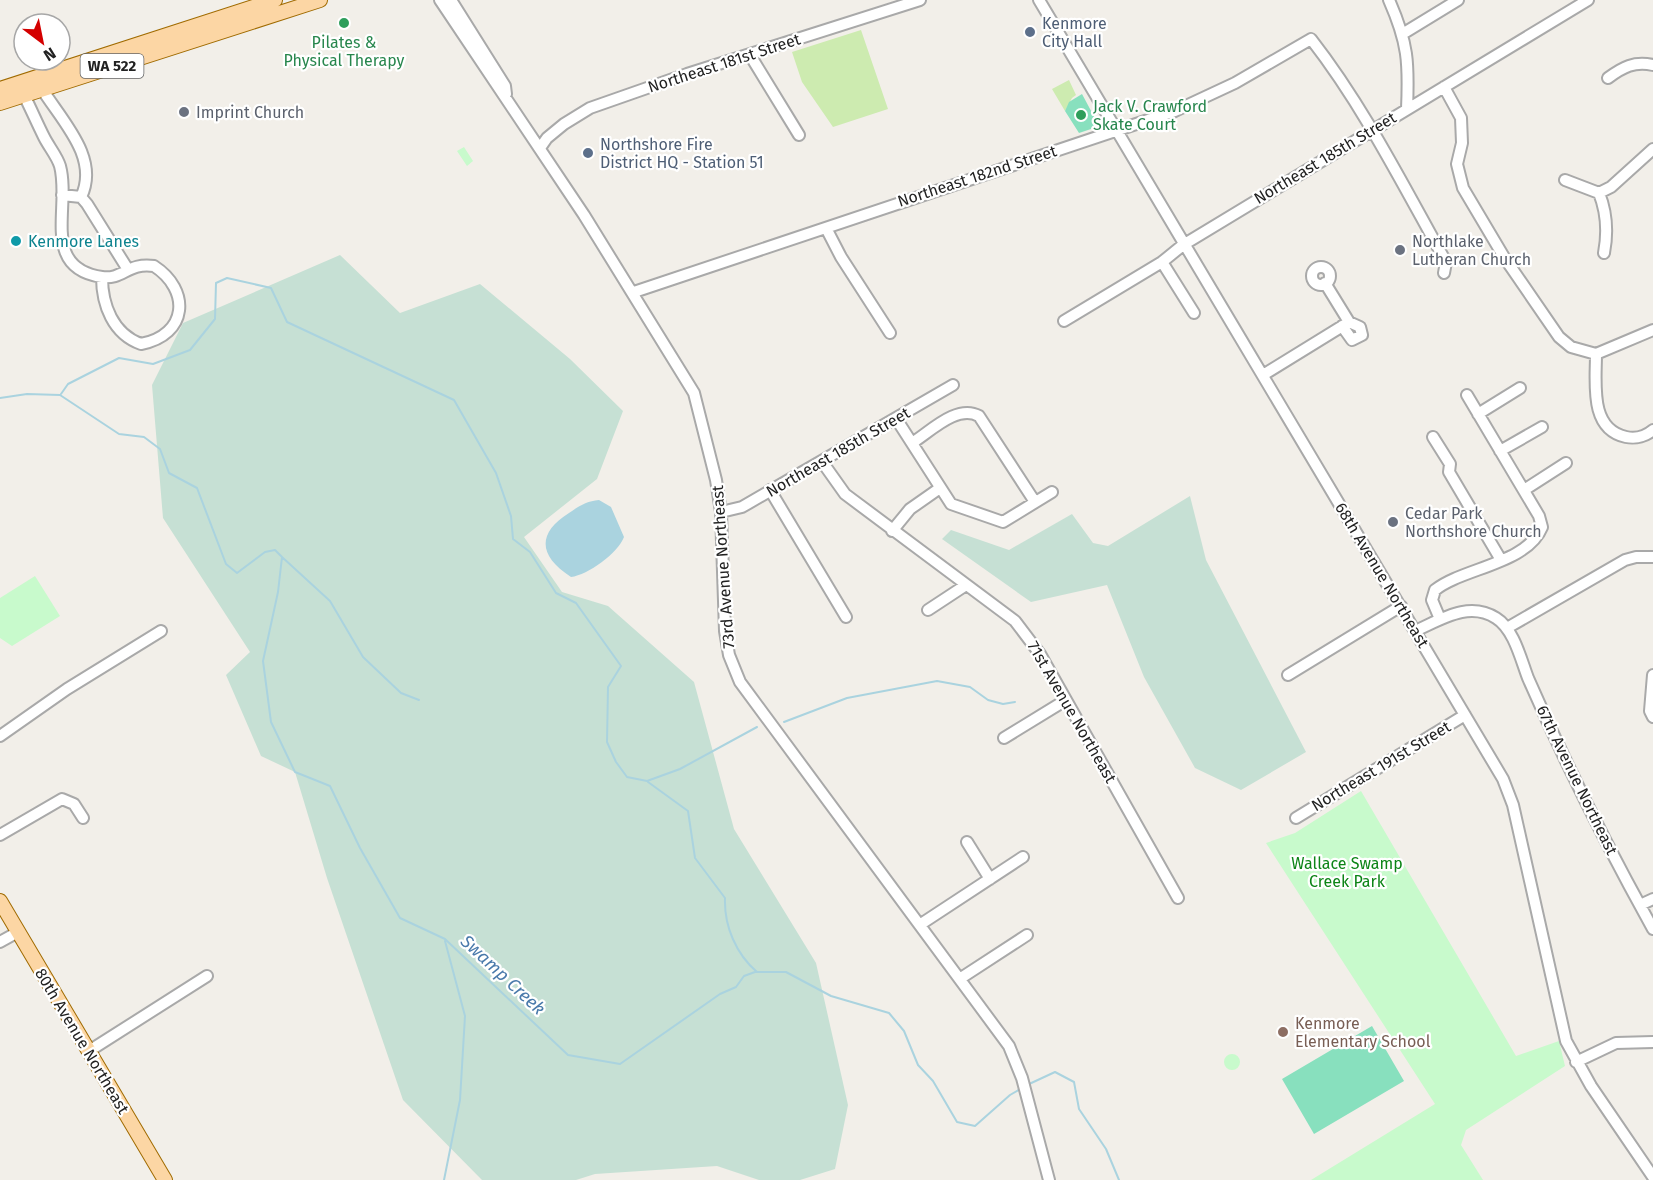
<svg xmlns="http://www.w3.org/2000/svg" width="1653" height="1180" viewBox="0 0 1653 1180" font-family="'Fira Sans',sans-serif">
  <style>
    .grass { fill: #cdebb0 }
    .wetland { fill: #c6e0d4 }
    .park { fill: #c8facc }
    .pitch { fill: #88e0be }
    .water { fill: #aad3df }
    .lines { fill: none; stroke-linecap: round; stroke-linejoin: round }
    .stream { stroke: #aad3df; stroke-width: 2 }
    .minor-casing { stroke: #a9a9a9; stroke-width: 14 }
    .major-casing { stroke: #a06b00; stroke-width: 16 }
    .minor { stroke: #fff; stroke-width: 10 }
    .major { stroke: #fcd6a4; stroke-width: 14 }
    .leisure-dot { fill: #2e9e5b; stroke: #fff; stroke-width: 2 }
    .service-dot { fill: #5c6f8a; stroke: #fff; stroke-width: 2 }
    .worship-dot { fill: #6b7280; stroke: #fff; stroke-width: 2 }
    .culture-dot { fill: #0f9aa8; stroke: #fff; stroke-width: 2 }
    .education-dot { fill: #8d6e63; stroke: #fff; stroke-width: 2 }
    .labels { text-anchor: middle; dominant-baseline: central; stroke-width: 4.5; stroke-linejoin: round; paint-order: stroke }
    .shield { fill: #fff; stroke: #646464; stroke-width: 1.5 }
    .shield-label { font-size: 15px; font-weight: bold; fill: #222 }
    .service-label { font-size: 16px; fill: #4e5e75; stroke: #fff; text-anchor: start }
    .leisure-label { font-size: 16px; fill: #27864d; stroke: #fff }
    .street-label { font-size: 16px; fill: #222; stroke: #fff }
    .worship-label { font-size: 16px; fill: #5b616d; stroke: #fff; text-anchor: start }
    .culture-label { font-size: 16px; fill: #0d838f; stroke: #fff; text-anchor: start }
    .park-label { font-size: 16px; fill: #0c8416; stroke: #fff }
    .education-label { font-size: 16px; fill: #785e54; stroke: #fff; text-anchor: start }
    .water-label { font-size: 18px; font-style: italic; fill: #4a7aab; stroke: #fff }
  </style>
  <rect width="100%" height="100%" fill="#f2efe9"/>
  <path class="grass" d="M861,30L888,109L833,127L802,82L792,52Z
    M1069,80L1076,95L1072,98L1065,111L1052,89Z"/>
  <path class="wetland" d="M340,255L400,313L480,284L570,359L623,411L597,479L524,537L562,592L608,606L694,682L734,829L816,963L848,1105L835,1169L800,1180H759L717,1166L595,1174L576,1180H482L403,1100L327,878L295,772L261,756L226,675L250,652L163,518L152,385L183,323Z
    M1190,496L1206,560L1306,752L1241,790L1195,768L1144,677L1107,585L1031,602L942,539L951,530L1009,550L1072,514L1093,543L1108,546Z"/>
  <path class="park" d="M464,147L473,161L467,166L457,151Z
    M35,576L60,616L12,646L0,638V598Z
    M1361,791L1516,1056L1559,1041L1565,1066L1466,1130L1461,1145L1483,1180H1311L1435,1104L1266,843L1295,833Z
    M1224 1062a8 8 0 1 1 16 0a8 8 0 1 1-16 0Z"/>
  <path class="pitch" d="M1082,94L1097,122L1094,128L1079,133L1065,111L1069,102Z
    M1372,1026L1404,1081L1314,1134L1282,1079Z"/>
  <path class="water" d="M599,500L611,507L624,537C618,553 588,575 571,577C538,556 537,533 569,513C579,506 587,501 599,500Z"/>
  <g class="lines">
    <path class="stream" d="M61,394L68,384L119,358L153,364L190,350L215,319L216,283L227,278L271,288L287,322L454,400L496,473L511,516L513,539L530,552L556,593L576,603L621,666L608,687L607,742L616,762L627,777L647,781L680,769L757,727
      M0,398L27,394L60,395L119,434L144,437L160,449L169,473L197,488L226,564L237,573L265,552L275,550L282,557L278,592L263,661L271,722L295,772L330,786L360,848L400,918L445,939L568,1055L620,1064L720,994L736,987L744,976L755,972H786L831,996L889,1013L904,1031L918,1065L933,1081L957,1122L975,1126L1010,1095L1022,1088
      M282,557L330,601L363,657L401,693L419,700
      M784,722L847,698L937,681L970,687L988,700L1003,704L1015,702
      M648,782L688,811L695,858L725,898C724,926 736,954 757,972
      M1027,1085L1055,1072L1074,1082L1079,1109L1106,1149L1119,1180
      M444,1180L460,1100L465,1016L445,941"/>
    <g class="minor-casing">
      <path id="minor" d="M440,0L584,215L694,393L716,480L721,512L725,631L729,655L740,682L1009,1046L1022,1078L1049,1180
        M451,0L505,86L506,94
        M1039,0L1503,779L1513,805L1566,1041L1591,1086L1653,1177
        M1389,0C1408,43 1409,62 1407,109
        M1404,33L1458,0
        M750,55L799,135
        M1608,78C1623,67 1634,61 1653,65
        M1444,87L1461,118L1462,143L1457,164L1463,188L1504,257L1559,337L1571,347L1596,354C1596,383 1589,429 1626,437C1636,439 1646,436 1653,430
        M42,89C62,121 100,158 81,197
        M24,95C31,109 37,123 44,137C49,147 57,156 60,166C71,207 40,268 102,277C123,280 128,262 154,266C191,290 188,335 141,344C113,334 102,305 102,277
        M540,148L547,138L564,124L590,108L687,74L920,0
        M1565,180L1599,193L1611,187L1653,149
        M1599,193C1607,213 1608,232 1604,253
        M62,195L81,197L87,204L127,268
        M826,228L841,257L890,333
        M1162,262L1194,313
        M1312 276a9 9 0 1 1 18 0a9 9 0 1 1-18 0Z
        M1325,283L1349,322L1360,327L1362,335L1352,340L1342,326
        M634,292L1175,111L1235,83L1311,39C1364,107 1404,187 1446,262L1444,273
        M1064,321L1162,262L1183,245L1588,0
        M1596,354L1653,330
        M1263,375L1349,322
        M1478,414L1520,388
        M897,420L951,504L1003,522L1052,492
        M1433,437L1450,464L1449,472L1501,560
        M912,443C931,431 957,404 979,416L1035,502
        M1500,451L1542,427
        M823,463L845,494L1015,621L1040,654L1178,898
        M770,490L846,617
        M1524,490L1566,463
        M721,512L742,507L953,385
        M892,531L910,509L940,488
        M928,610L966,585
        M1440,619L1432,600L1435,590C1462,568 1527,564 1542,527L1539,516L1467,395
        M1507,628L1625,560L1636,557H1653
        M1415,631C1442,619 1469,601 1496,618C1514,629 1521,660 1528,678C1565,763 1608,848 1653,929
        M1288,675L1401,606
        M1653,675L1650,711L1653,717
        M0,736L67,689L161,631
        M1004,738L1066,700
        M1296,818L1465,715
        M0,835L62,799L74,804L83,818
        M967,842L990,879
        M1640,905L1653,899
        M921,924L1023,857
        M0,942L18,932
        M961,978L1027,935
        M89,1051L207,976
        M1576,1062L1616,1043L1653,1042"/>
    </g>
    <g class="major-casing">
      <path id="major" d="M0,89L275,0
        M0,103L320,0
        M0,901L165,1180"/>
    </g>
    <use href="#minor" class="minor"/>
    <use href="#major" class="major"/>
  </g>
  <g class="leisure-dot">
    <circle cx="344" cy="23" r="6"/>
    <circle cx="1081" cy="115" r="6"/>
  </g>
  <g class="service-dot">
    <circle cx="1030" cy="32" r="6"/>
    <circle cx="588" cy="153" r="6"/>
  </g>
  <g class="worship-dot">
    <circle cx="184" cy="112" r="6"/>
    <circle cx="1400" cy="250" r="6"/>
    <circle cx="1393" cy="522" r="6"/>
  </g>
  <circle class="culture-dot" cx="16" cy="241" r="6"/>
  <circle class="education-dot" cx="1283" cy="1032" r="6"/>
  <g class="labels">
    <rect class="shield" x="80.5" y="54" width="63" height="24" rx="4.5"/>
    <g class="shield-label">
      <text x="112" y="66">WA 522</text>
    </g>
    <g class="service-label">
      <text x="1042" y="23">Kenmore<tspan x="1042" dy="18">City Hall</tspan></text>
      <text x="600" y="144">Northshore Fire<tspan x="600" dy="18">District HQ - Station 51</tspan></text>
    </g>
    <g class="leisure-label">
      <text x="344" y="42">Pilates &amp;<tspan x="344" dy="18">Physical Therapy</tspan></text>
      <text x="1093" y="106" text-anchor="start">Jack V. Crawford<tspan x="1093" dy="18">Skate Court</tspan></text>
    </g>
    <g class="street-label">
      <text transform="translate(724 63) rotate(-18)">Northeast 181st Street</text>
      <text transform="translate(1325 158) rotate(-31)">Northeast 185th Street</text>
      <text transform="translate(977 176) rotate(-18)">Northeast 182nd Street</text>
      <text transform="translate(838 452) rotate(-30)">Northeast 185th Street</text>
      <text transform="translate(723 567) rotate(-94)">73rd Avenue Northeast</text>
      <text transform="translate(1382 575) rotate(59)">68th Avenue Northeast</text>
      <text transform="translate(1072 712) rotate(60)">71st Avenue Northeast</text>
      <text transform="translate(1381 766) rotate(-31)">Northeast 191st Street</text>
      <text transform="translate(1577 780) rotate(64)">67th Avenue Northeast</text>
      <text transform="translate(82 1041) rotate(59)">80th Avenue Northeast</text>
    </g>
    <g class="worship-label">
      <text x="196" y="112">Imprint Church</text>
      <text x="1412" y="241">Northlake<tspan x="1412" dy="18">Lutheran Church</tspan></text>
      <text x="1405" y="513">Cedar Park<tspan x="1405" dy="18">Northshore Church</tspan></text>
    </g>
    <g class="culture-label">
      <text x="28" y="241">Kenmore Lanes</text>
    </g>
    <g class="park-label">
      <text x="1347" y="863">Wallace Swamp<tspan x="1347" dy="18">Creek Park</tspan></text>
    </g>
    <g class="education-label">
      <text x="1295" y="1023">Kenmore<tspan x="1295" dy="18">Elementary School</tspan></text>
    </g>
    <g class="water-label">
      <text transform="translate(503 975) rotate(43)">Swamp Creek</text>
    </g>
  </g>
  <g transform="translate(42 42) rotate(148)"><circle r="28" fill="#ffffff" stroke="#a7a7a7" stroke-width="1.5"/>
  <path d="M0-4.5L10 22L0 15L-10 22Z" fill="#d40000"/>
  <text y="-9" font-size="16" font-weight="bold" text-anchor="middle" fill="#222222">N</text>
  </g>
</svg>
